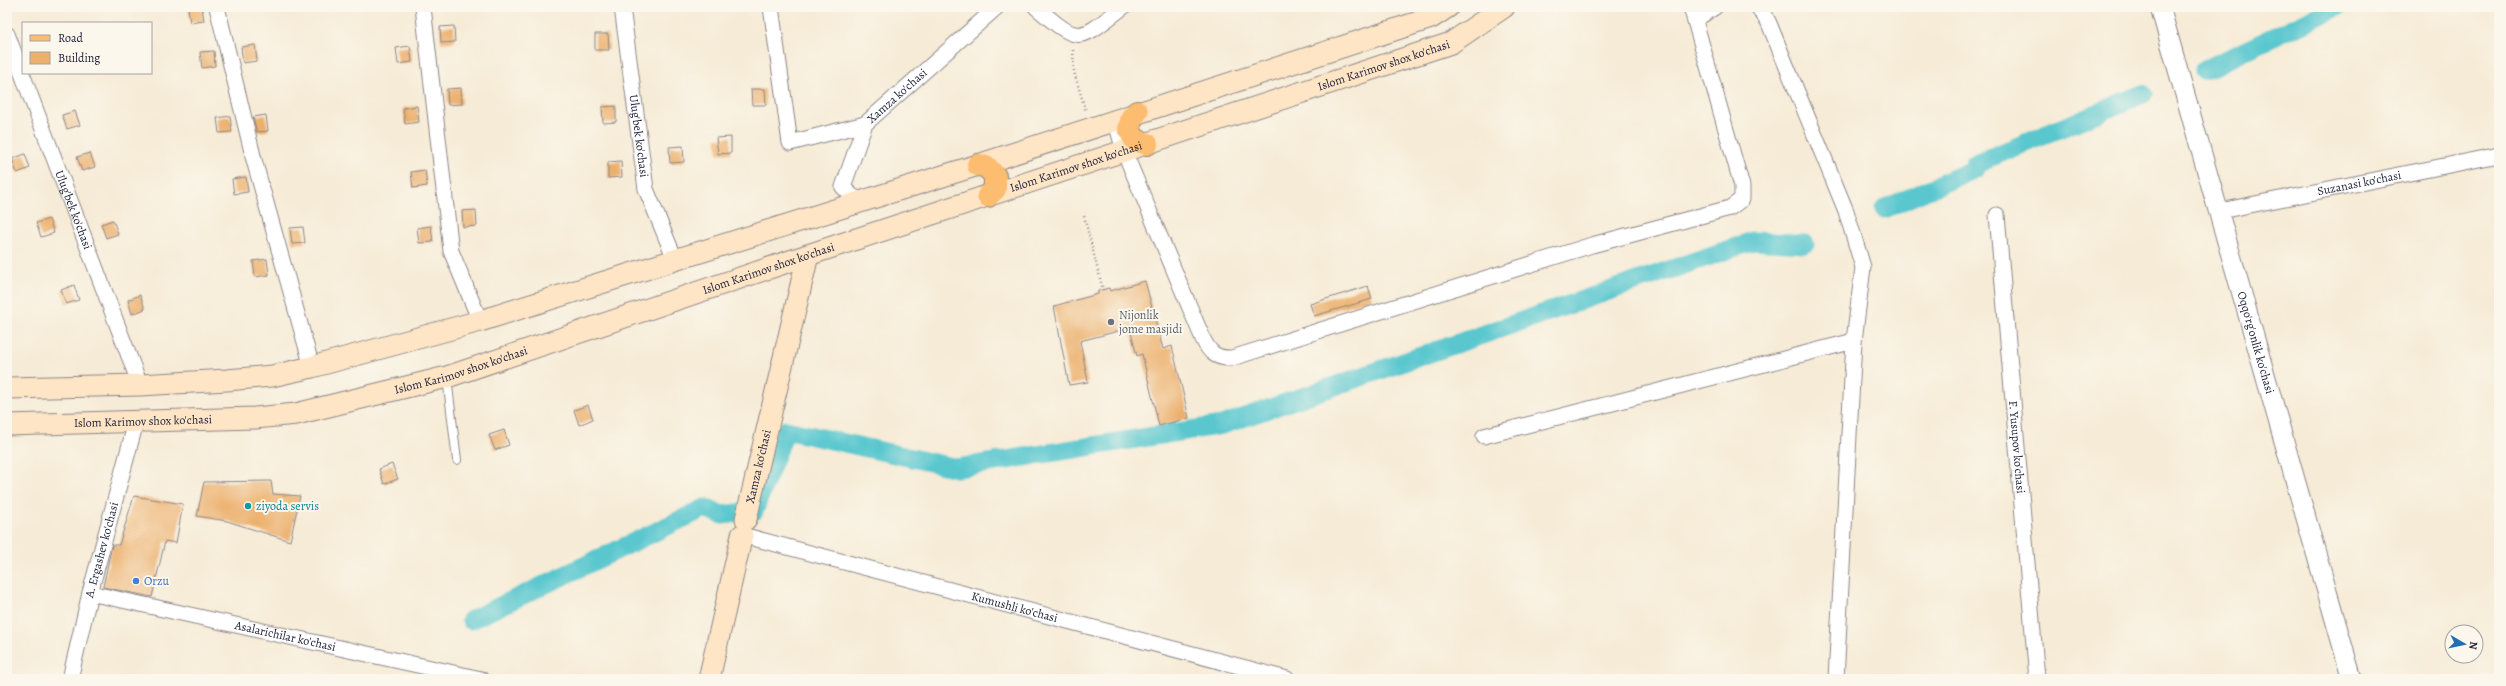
<svg xmlns="http://www.w3.org/2000/svg" width="2506" height="686" viewBox="0 0 2506 686" font-family="Alegreya,serif">
  <style>
    .lines { fill: none; stroke-linecap: round; stroke-linejoin: round }
    .canal { stroke: #5ac7cf; stroke-width: 19 }
    .building { fill: #ecb06d }
    .service-casing { stroke: #8c8688; stroke-width: 10 }
    .minor-casing { stroke: #8c8688; stroke-width: 17 }
    .tertiary-casing { stroke: #8c8688; stroke-width: 21 }
    .secondary-casing { stroke: #8c8688; stroke-width: 23 }
    .primary-casing { stroke: #8c8688; stroke-width: 24 }
    .path { stroke: #8c8688; stroke-width: 2.5; stroke-dasharray: 1 3; stroke-linecap: butt }
    .service { stroke: #fff; stroke-width: 8 }
    .minor { stroke: #fff; stroke-width: 15 }
    .tertiary { stroke: #fff; stroke-width: 19 }
    .secondary { stroke: #fee5c5; stroke-width: 21 }
    .primary { stroke: #fcbd6f; stroke-width: 22 }
    .worship-dot { fill: #6b7280; stroke: #fbf7ec; stroke-width: 1.5 }
    .culture-dot { fill: #0f9aa8; stroke: #fbf7ec; stroke-width: 1.5 }
    .shop-dot { fill: #3f7fe0; stroke: #fbf7ec; stroke-width: 1.5 }
    .labels { text-anchor: middle; dominant-baseline: central; stroke-width: 4; stroke-linejoin: round; paint-order: stroke }
    .street-label { font-size: 12px; fill: #22223b; stroke: #fbf7ec }
    .worship-label { font-size: 12px; fill: #5b616d; stroke: #fbf7ec; text-anchor: start }
    .culture-label { font-size: 12px; fill: #0d838f; stroke: #fbf7ec; text-anchor: start }
    .shop-label { font-size: 12px; fill: #366cbe; stroke: #fbf7ec; text-anchor: start }
  </style>
  <rect width="100%" height="100%" fill="#fbf7ec"/>
  <filter id="ink" filterUnits="userSpaceOnUse"><feTurbulence type="fractalNoise" baseFrequency=".025" numOctaves="2"/><feDisplacementMap in="SourceGraphic" scale="8" xChannelSelector="R" yChannelSelector="G"/><feConvolveMatrix kernelMatrix="1 2 1 2 8 2 1 2 1" color-interpolation-filters="sRGB"/></filter>
  <filter id="wash" filterUnits="userSpaceOnUse"><feTurbulence type="fractalNoise" baseFrequency=".012" numOctaves="4" result="noise"/><feDisplacementMap in="SourceGraphic" scale="16" xChannelSelector="R" yChannelSelector="G"/><feGaussianBlur stdDeviation="0.9" result="paint"/><feColorMatrix in="noise" values="0 0 0 0 0 0 0 0 0 0 0 0 0 0 0 0 0 1.4 0 .05"/><feComposite in="paint" operator="in"/></filter>
  <g filter="url(#wash)">
    <rect width="100%" height="100%" fill="#f6ebd6"/>
    <g class="lines">
      <path class="canal" d="M2204,70L2337,7
        M1884,209L1975,169V164L2143,94
        M471,620L705,508L722,515L754,511L786,430L957,468L1222,425L1753,241L1805,244"/>
    </g>
    <g id="blocks">
      <path class="building" d="M188,7H202L204,21L190,23Z
        M454,26L455,42L441,43L440,27Z
        M595,34H608L609,50H595Z
        M255,45L257,61L243,63L241,47Z
        M410,46L412,62L398,64L396,48Z
        M214,51L215,66L202,68L200,52Z
        M461,88L462,104L448,105L447,89Z
        M751,89H765L766,105H752Z
        M417,106L419,122L405,124L403,108Z
        M616,106V122L603,123L602,107Z
        M75,111L80,125L67,129L62,115Z
        M266,115L268,131L257,132L253,117Z
        M230,116L232,132L219,133L217,118Z
        M731,137V153L718,154L716,138Z
        M683,146L684,162L670,163L669,147Z
        M90,153L95,167L82,171L77,157Z
        M25,154L30,168L17,173L12,159Z
        M621,161L622,177L608,178V162Z
        M425,170L427,186L413,188L411,172Z
        M246,177L248,192L234,194L232,179Z
        M476,210L477,226L463,227L462,211Z
        M49,219L54,233L41,237L36,223Z
        M113,220L118,234L106,238L101,224Z
        M431,226L433,242L419,243L417,228Z
        M303,227L305,243L292,244L290,228Z
        M267,259L269,275L255,277L253,261Z
        M1145,281L1163,349L1172,346L1189,418L1159,426L1142,354L1137,356L1130,328L1080,341L1088,382L1069,385L1054,306L1098,294V291L1109,288L1110,291Z
        M74,285L79,300L66,304L61,290Z
        M1368,286L1372,299L1314,316L1310,304Z
        M140,295L145,309L132,314L128,300Z
        M588,405L593,419L579,425L574,410Z
        M504,430L509,445L495,450L489,435Z
        M392,464L398,479L384,484L379,469Z
        M271,481L273,494L300,496L290,541L227,521L197,516L204,482Z
        M134,496L183,504L176,543L165,541L152,597L103,587L112,545H119Z"/>
    </g>
  </g>
  <g filter="url(#ink)">
    <use href="#blocks" fill-opacity="0" stroke="#8c8688" stroke-width="1"/>
    <g class="lines">
      <g class="service-casing">
        <path id="service" d="M447,378L457,460"/>
      </g>
      <g class="minor-casing">
        <g id="minor">
          <path d="M217,7L254,160L312,367"/>
          <path d="M423,7L451,251L480,321"/>
          <path id="s1" d="M622,7L646,189L675,259"/>
          <path d="M771,7L790,143L865,124"/>
          <path d="M1036,7C1080,45 1078,42 1123,7"/>
          <path d="M1758,7L1768,21L1846,211L1863,267L1854,341"/>
          <path d="M1696,19L1715,7"/>
          <path id="s2" d="M7,34L140,385"/>
          <path d="M1115,119L1124,151L1203,339C1209,352 1216,359 1232,358L1592,245L1730,208L1742,199V186L1691,7"/>
          <path id="s3" d="M864,200L853,197L843,187L865,124L997,7"/>
          <path id="s4" d="M2220,211L2499,155"/>
          <path id="s5" d="M1997,215L2037,679"/>
          <path d="M1484,436L1854,341L1836,679"/>
          <path id="s6" d="M742,535L1287,679"/>
          <path id="s7" d="M90,593L481,679"/>
          <path id="s8" d="M70,679L90,593L136,422"/>
        </g>
      </g>
      <g class="tertiary-casing">
        <g id="tertiary">
          <path id="s9" d="M2160,7L2352,679"/>
        </g>
      </g>
      <g class="secondary-casing">
        <g id="secondary">
          <path d="M7,388L140,385L227,380L272,376L312,367L480,321L978,165L1431,18L1448,7"/>
          <path id="s10" d="M7,425L255,418L296,414L447,377L808,255L1451,43L1504,7"/>
          <path id="s11" d="M746,519L808,255"/>
          <path d="M709,679L742,535"/>
        </g>
      </g>
      <g class="primary-casing">
        <path id="primary" d="M1137,112L1132,117L1129,129L1135,140L1147,144
          M978,165L986,166L995,176V189L988,196"/>
      </g>
      <path class="path" d="M1073,50L1074,72L1086,112
        M1084,216L1103,290"/>
      <use href="#service" class="service"/>
      <use href="#minor" class="minor"/>
      <use href="#tertiary" class="tertiary"/>
      <use href="#secondary" class="secondary"/>
      <use href="#primary" class="primary"/>
    </g>
  </g>
  <circle class="worship-dot" cx="1111" cy="322" r="4"/>
  <circle class="culture-dot" cx="248" cy="506" r="4"/>
  <circle class="shop-dot" cx="136" cy="581" r="4"/>
  <g class="labels">
    <g class="street-label">
      <text stroke="none"><textPath href="#s10" startOffset="1432">Islom Karimov shox ko'chasi</textPath></text>
      <text stroke="none"><textPath href="#s3" startOffset="135">Xamza ko'chasi</textPath></text>
      <text stroke="none"><textPath href="#s1" startOffset="130">Ulug'bek ko'chasi</textPath></text>
      <text stroke="none"><textPath href="#s10" startOffset="1108">Islom Karimov shox ko'chasi</textPath></text>
      <text stroke="none"><textPath href="#s4" startOffset="142">Suzanasi ko'chasi</textPath></text>
      <text stroke="none"><textPath href="#s2" startOffset="188">Ulug'bek ko'chasi</textPath></text>
      <text stroke="none"><textPath href="#s10" startOffset="784">Islom Karimov shox ko'chasi</textPath></text>
      <text stroke="none"><textPath href="#s9" startOffset="349">Oqqo'rg'onlik ko'chasi</textPath></text>
      <text stroke="none"><textPath href="#s10" startOffset="460">Islom Karimov shox ko'chasi</textPath></text>
      <text stroke="none"><textPath href="#s10" startOffset="136">Islom Karimov shox ko'chasi</textPath></text>
      <text stroke="none"><textPath href="#s5" startOffset="233">F. Yusupov ko'chasi</textPath></text>
      <text stroke="none"><textPath href="#s11" startOffset="54">Xamza ko'chasi</textPath></text>
      <text stroke="none"><textPath href="#s8" startOffset="133">A. Ergashev ko'chasi</textPath></text>
      <text stroke="none"><textPath href="#s6" startOffset="282">Kumushli ko'chasi</textPath></text>
      <text stroke="none"><textPath href="#s7" startOffset="200">Asalarichilar ko'chasi</textPath></text>
    </g>
    <g class="worship-label">
      <text x="1119" y="315">Nijonlik<tspan x="1119" dy="14">jome masjidi</tspan></text>
    </g>
    <g class="culture-label">
      <text x="256" y="506">ziyoda servis</text>
    </g>
    <g class="shop-label">
      <text x="144" y="581">Orzu</text>
    </g>
  </g>
  <rect width="2506" height="686" fill="none" stroke="#fbf7ec" stroke-width="24"/>
  <rect x="22" y="22" width="130" height="52" fill="#fbf7ec" stroke="#a4a2a5"/>
  <rect x="30" y="35" width="20" height="6" fill="#fcbd6f" stroke="#a4a2a5"/>
  <text x="58" y="42" font-size="12" fill="#22223b">Road</text>
  <rect x="30" y="52" width="20" height="12" fill="#ecb06d" stroke="#a4a2a5"/>
  <text x="58" y="62" font-size="12" fill="#22223b">Building</text>
  <g transform="translate(2464 644) rotate(99)"><circle r="19" fill="#fbf7ec" stroke="#a4a2a5"/>
  <path d="M0-3L7 15L0 10L-7 15Z" fill="#1f6fb2"/>
  <text y="-6" font-size="11" font-weight="bold" text-anchor="middle" fill="#22223b">N</text>
  </g>
</svg>
